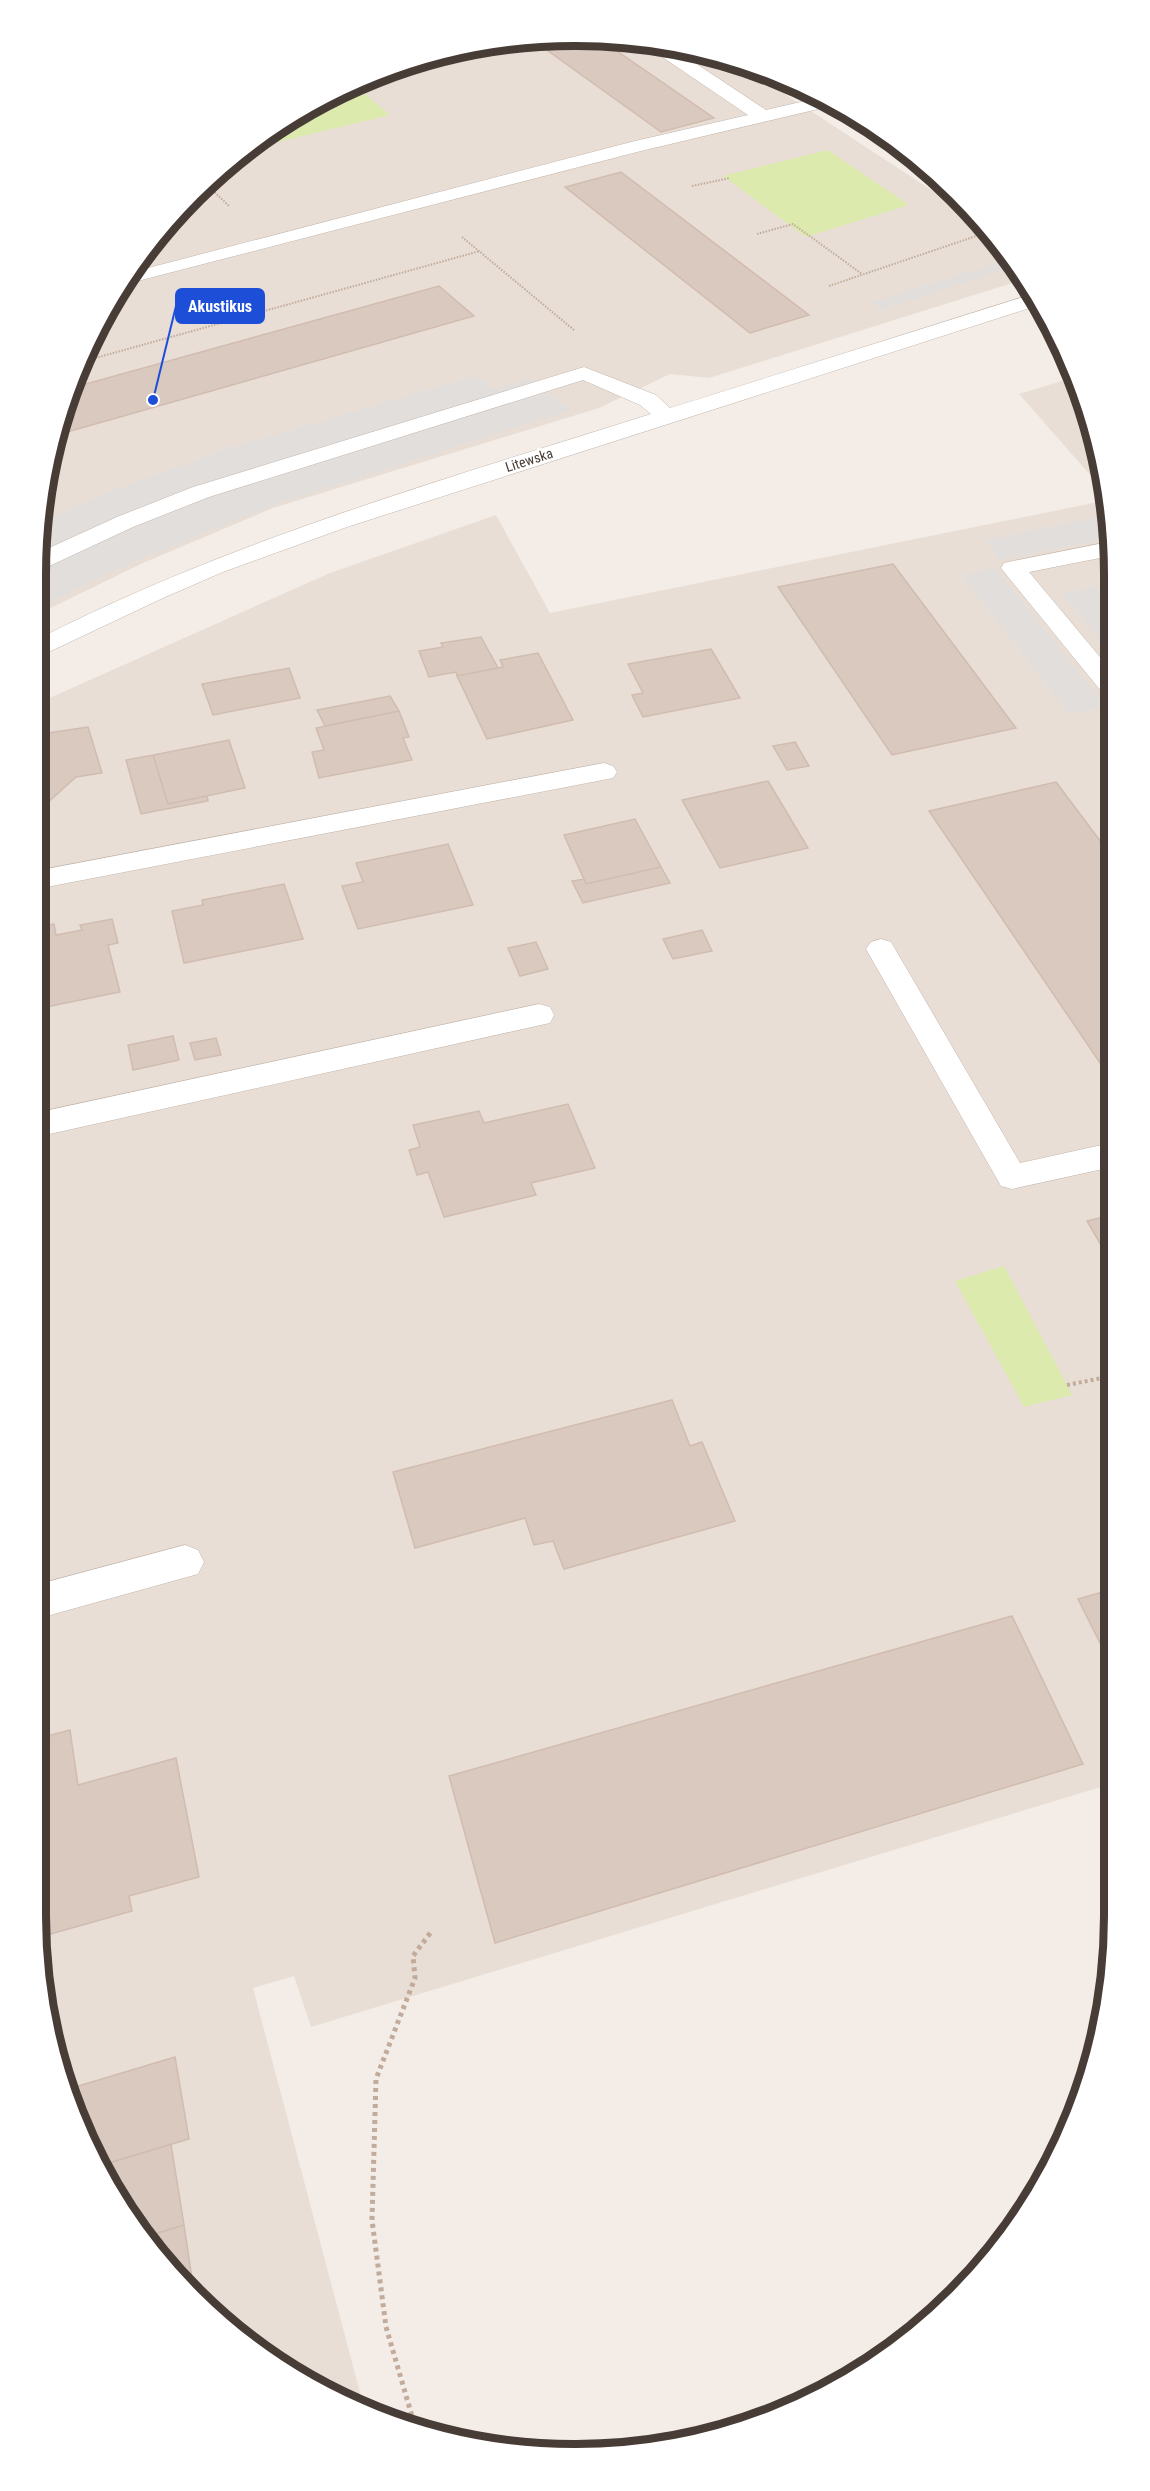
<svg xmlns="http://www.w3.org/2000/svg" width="1150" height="2491" viewBox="0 0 1150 2491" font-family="'Roboto Condensed',sans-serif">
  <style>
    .residential { fill: #e8ded5 }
    .green { fill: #dceaae }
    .parking { fill: #e2dedc }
    .building { fill: #d9c9bf; stroke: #d1bcaf; stroke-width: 1.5 }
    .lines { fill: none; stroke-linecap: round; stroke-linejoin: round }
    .minor-casing { stroke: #c3b6ac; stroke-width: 1 }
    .path-far2 { stroke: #c2ab9a; stroke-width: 2; stroke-dasharray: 1.5 1.5; stroke-linecap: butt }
    .path-far1 { stroke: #c2ab9a; stroke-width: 4; stroke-dasharray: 3 3; stroke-linecap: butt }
    .path { stroke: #c2ab9a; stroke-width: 5; stroke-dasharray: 4 4; stroke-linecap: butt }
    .minor { fill: #fff; fill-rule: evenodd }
    .labels { text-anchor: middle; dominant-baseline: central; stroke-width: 5; stroke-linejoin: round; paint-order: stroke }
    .far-street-label { font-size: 14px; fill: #483c36; stroke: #fff }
    .rim { fill: none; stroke: #483c36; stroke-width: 8 }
    .leader { fill: none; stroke: #1d4ed8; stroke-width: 2 }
    .callout-dot { fill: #1d4ed8; stroke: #fff; stroke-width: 2 }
    .callout { fill: #1d4ed8; stroke: #1d4ed8; stroke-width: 2 }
    .callout-label { font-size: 16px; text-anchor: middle; font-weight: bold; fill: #fff }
  </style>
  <rect width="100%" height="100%" fill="#f4ede7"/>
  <path class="residential" d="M575,36L680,46L739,64L974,218L1002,247L1022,280L709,378L670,374L599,408L273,508L143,563L36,615V575L46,469L77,369L127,276L194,194L275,127L368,77L470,46Z
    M1075,377L1106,493L1019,394Z
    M1108,500L1114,1783L311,2027L294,1976L253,1988L363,2404L306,2383L170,2271L108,2185L65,2090L36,1916V704L330,573L496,515L550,613Z"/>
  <path class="green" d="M354,85L390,115L249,149L275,127Z
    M828,150L909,205L806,237L723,176Z
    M1004,1266L1067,1385L1072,1395L1024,1407L955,1281Z"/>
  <path class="parking" d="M850,117L903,147L927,171L845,118Z
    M1010,259L1014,267L881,310L872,302Z
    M476,376L494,389L531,379L570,410L283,502L233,521L135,561L36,608V575L41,522L112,491L226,449Z
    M1109,515V538L1000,560L985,540Z
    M995,568L1105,706L1069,714L962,576Z
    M1096,586L1110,602V651L1061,593Z"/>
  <path class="building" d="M575,36L598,38L714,118L661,132L533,40Z
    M621,172L809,315L750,333L565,187Z
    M439,286L474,316L57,435L71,388Z
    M893,564L1016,728L892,755L778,587Z
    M481,637L498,668L457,676L456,672L429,677L419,651L443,647L441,643Z
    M711,649L740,698L643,717L632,695L643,693L628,664Z
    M538,653L573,720L487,739L457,676L503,667L500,660Z
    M289,668L300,698L213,715L202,684Z
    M390,696L399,711L325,726L317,710Z
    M399,711L409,737L403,738L412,760L319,778L312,752L324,750L316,728Z
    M88,727L102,773L76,777L36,813V739L41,734Z
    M229,740L245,788L168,804L153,755Z
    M795,742L809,766L787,770L773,746Z
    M153,755L168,804L207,796L208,801L141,814L126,760Z
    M768,781L808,848L720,868L682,800Z
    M1056,782L1110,854L1111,1079L929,811Z
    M635,819L661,867L586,884L564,835Z
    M448,844L473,905L358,929L342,886L363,882L356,863Z
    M661,867L670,883L583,903L572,881L584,879L586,884Z
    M284,884L303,939L184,963L172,911L203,905L202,900Z
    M112,919L118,943L108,945L120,992L36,1009V928L54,924L56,935L82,930L80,925Z
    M702,930L712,951L673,959L663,939Z
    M536,942L548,969L520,976L508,948Z
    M173,1036L179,1060L133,1070L128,1045Z
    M216,1038L221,1055L195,1060L190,1043Z
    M568,1104L595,1168L531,1183L536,1195L444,1217L428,1172L417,1175L409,1150L420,1147L413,1125L479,1111L484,1123Z
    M1112,1215V1264L1087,1221Z
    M672,1400L690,1446L702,1442L735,1521L564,1569L553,1541L534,1545L525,1518L415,1548L393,1472Z
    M1113,1589V1669L1078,1599Z
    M1012,1616L1083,1764L495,1943L449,1776Z
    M70,1730L78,1785L176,1758L199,1877L129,1896L132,1911L40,1937L36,1916V1739Z
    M175,2057L189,2139L99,2166L65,2090Z
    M171,2144L184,2225L145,2237L108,2185L99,2166Z
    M184,2225L194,2292L170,2271L145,2237Z"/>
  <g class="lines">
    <g class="minor-casing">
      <path id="minor" d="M647,43L668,45L766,110L818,98L831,106L641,151L122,285L129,273L631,142L748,115L649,48Z
        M1030,295L1036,306L347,527L223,572L163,598L36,658V640C231,540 443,480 651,414L640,405L583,380L209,497L133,527L45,568L36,570L38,553L117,517L193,487L584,367L656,395L670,408Z
        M1109,542L1110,556L1029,572L1110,669V693L1101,691L1001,568L1004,563L1013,561Z
        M604,763L613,766L617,772L613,778L36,889V871Z
        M881,939L891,942L1020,1163L1111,1143L1112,1167L1012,1189L1001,1186L866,949L871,942Z
        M539,1004L550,1007L554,1015L550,1023L36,1137V1113Z
        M185,1545L198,1550L204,1562L198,1574L36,1619V1585Z"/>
    </g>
    <path class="path-far2" d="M206,184L229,206
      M692,186L730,178
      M757,234L793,224L862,274
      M462,237L574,330
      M829,286L988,232
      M81,362L480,251"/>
    <path class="path-far1" d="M1067,1385L1112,1376"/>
    <path class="path" d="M414,2423L386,2327L372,2220L376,2079L415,1978L413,1956L431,1932"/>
    <use href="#minor" class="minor"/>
  </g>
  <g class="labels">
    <g class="far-street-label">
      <text transform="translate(529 460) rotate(-18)">Litewska</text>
    </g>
  </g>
  <path d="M0 0H1150V2491H0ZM574 46H576A528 528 0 0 1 1104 574V1916A528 528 0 0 1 576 2444H574A528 528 0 0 1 46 1916V574A528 528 0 0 1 574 46Z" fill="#fff" fill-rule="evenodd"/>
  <path class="rim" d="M574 46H576A528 528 0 0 1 1104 574V1916A528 528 0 0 1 576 2444H574A528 528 0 0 1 46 1916V574A528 528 0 0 1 574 46Z"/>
  <path class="leader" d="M153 400L176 306"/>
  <circle class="callout-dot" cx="153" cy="400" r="6"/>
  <rect class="callout" x="176" y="289" width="88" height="34" rx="6"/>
  <g class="callout-label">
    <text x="220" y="312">Akustikus</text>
  </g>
</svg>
